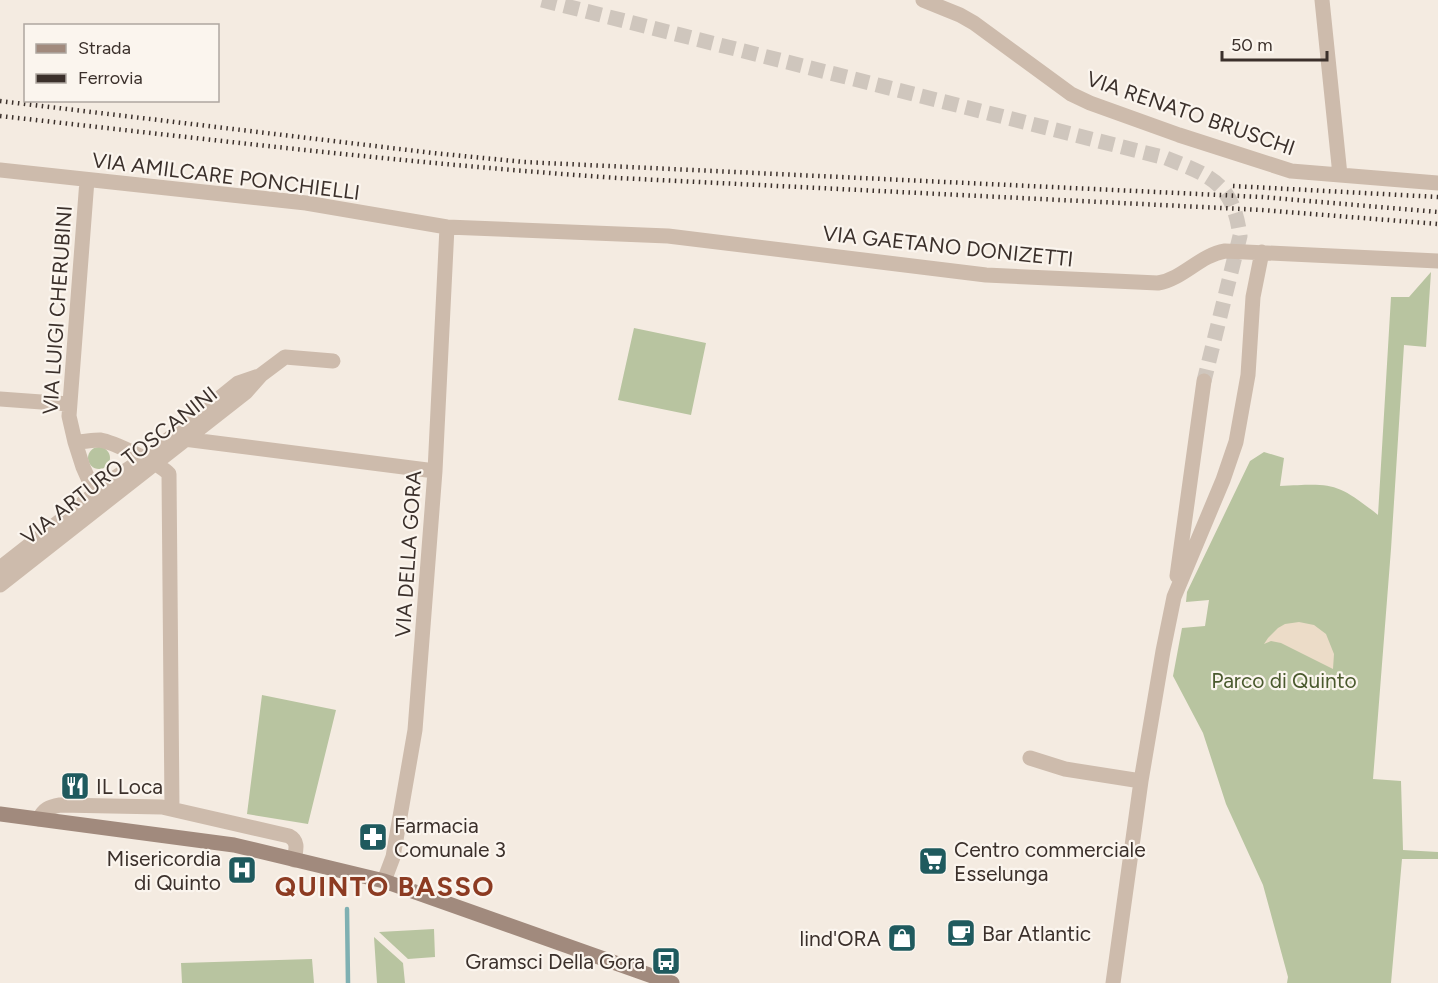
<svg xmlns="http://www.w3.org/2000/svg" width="1438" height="983" viewBox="0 0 1438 983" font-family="Figtree,sans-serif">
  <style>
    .green { fill: #b8c4a0 }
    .plaza { fill: #ecdcc8 }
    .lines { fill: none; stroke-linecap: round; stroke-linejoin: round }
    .stream { stroke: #7fb0b2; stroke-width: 4.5 }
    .street-tunnel { stroke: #cfc6bd; stroke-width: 15; stroke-dasharray: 15 8; stroke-linecap: butt }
    .street { stroke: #cdbbac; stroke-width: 15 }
    .secondary { stroke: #a18a7d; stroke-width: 15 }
    .rail { stroke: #3b302b; stroke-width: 4.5; stroke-dasharray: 1.5 4.5; stroke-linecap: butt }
    .labels { text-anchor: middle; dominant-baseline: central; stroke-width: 4.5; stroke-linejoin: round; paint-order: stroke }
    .street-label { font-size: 21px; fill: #3b302b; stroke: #fbf5ee }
    .park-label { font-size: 21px; fill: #4a5a2e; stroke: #fbf5ee }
    .poi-label { font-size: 21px; fill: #3b302b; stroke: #fbf5ee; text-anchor: start }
    .district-label { font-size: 27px; font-weight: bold; letter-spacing: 1.5px; fill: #8c3b22; stroke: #fbf5ee }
  </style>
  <rect width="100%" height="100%" fill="#f4ebe1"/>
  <path class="green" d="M1431,272L1426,347L1404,345L1391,549L1373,779L1401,781L1403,850L1438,852V859H1402L1391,983H1287L1288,977L1263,885L1226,804L1203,733L1173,676L1182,628L1205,626L1209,600L1186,602L1187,592L1250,461L1264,452L1284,458L1280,486C1332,483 1337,482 1378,515L1391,297H1409Z
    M634,328L706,343L691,415L618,400Z
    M88 458a11 11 0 1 1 22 0a11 11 0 1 1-22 0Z
    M262,695L336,710L308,824L247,814Z
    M434,929L435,957L408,959L379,932Z
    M374,937L403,963L405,983H377Z
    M312,959L314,983H182L181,963Z"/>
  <path class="plaza" d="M1299,622L1314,625L1326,634L1334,654L1333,669L1281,643L1271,641L1264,644L1268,638L1278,628L1285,624Z"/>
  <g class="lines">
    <path class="stream" d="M347,909L348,983"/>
    <path class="street-tunnel" d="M542,0L1166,158C1211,176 1233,183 1240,236L1204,381"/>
    <path class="street" d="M923,0L960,15L974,23L1071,94L1090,103L1179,135L1291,171L1438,183
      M1322,0L1340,175
      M0,170L306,203L447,227L668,236L986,275L1158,283C1183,279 1200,255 1225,251L1438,261
      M0,399L69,404
      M184,439L435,471
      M75,442L69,416L87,180
      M95,494L83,467L75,442C83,442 92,440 100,440C112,442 161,464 169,474L172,809
      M0,568L116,477L145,458L238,383L259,376
      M1177,576L1204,381
      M0,585L246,392L261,375L285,357L333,361
      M1030,758L1065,769L1141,781
      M39,819C44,809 49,807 60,805L162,807L289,836C299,841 296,850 294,860
      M384,881L393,857L415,730L435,471L447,227
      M1113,983L1141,781L1163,651L1174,597L1223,480L1236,442L1248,375L1253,297L1262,252"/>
    <path class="secondary" d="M0,814L234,845L384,881L672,983"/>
    <path class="rail" d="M0,101L433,153L524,162L1262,197L1438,212
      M0,116C206,139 411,164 618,178L1262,210L1438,224
      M1233,186L1438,197"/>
  </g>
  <defs>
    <g id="restaurant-square" transform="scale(1.5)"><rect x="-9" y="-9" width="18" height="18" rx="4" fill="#1f5a5e" stroke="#fbf5ee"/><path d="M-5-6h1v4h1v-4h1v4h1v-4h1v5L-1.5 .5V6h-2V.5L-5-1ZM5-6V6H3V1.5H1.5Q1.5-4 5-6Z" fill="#fff"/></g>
    <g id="pharmacy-square" transform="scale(1.5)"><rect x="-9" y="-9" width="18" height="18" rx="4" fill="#1f5a5e" stroke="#fbf5ee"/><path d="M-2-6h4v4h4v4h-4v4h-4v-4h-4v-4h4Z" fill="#fff"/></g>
    <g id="supermarket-square" transform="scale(1.5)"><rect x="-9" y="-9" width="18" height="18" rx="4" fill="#1f5a5e" stroke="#fbf5ee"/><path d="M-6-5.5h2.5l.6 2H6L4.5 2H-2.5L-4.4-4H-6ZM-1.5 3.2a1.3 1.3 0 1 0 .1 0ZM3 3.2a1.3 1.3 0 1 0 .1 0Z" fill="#fff"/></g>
    <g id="hospital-square" transform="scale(1.5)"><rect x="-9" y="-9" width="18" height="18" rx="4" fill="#1f5a5e" stroke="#fbf5ee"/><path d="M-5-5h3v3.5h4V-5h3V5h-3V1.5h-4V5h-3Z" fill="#fff"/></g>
    <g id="cafe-square" transform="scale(1.5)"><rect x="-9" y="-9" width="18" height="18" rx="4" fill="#1f5a5e" stroke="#fbf5ee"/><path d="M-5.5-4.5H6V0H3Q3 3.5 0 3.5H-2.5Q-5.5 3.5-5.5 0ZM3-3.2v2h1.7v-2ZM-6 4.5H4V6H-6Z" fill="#fff"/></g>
    <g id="shop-square" transform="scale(1.5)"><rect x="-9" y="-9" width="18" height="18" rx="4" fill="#1f5a5e" stroke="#fbf5ee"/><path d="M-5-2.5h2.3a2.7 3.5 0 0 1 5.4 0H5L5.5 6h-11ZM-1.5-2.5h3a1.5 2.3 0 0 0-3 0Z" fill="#fff"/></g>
    <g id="bus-square" transform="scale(1.5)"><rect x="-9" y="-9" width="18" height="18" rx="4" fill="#1f5a5e" stroke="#fbf5ee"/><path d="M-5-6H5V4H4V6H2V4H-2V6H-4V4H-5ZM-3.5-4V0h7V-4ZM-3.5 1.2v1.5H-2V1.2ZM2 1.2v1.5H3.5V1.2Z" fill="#fff"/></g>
  </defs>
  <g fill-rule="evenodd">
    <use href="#restaurant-square" x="75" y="786"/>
    <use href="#pharmacy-square" x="373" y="837"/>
    <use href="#supermarket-square" x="933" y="861"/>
    <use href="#hospital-square" x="242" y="870"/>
    <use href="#cafe-square" x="961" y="933"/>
    <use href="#shop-square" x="902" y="938"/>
    <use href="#bus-square" x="666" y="961"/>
  </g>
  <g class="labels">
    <g class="street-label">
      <text transform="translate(1191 113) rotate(19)">VIA RENATO BRUSCHI</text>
      <text transform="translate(226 176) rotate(7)">VIA AMILCARE PONCHIELLI</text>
      <text transform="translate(948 246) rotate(6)">VIA GAETANO DONIZETTI</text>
      <text transform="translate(57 310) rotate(-86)">VIA LUIGI CHERUBINI</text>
      <text transform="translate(119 465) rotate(-38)">VIA ARTURO TOSCANINI</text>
      <text transform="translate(408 554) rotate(-86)">VIA DELLA GORA</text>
    </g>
    <g class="park-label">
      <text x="1284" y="680">Parco di Quinto</text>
    </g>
    <g class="poi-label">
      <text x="96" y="786">IL Loca</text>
      <text x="394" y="825">Farmacia<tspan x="394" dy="24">Comunale 3</tspan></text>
      <text x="954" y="849">Centro commerciale<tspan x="954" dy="24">Esselunga</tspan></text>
      <text x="221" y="858" text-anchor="end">Misericordia<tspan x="221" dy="24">di Quinto</tspan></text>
      <text x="982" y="933">Bar Atlantic</text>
      <text x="881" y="938" text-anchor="end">lind'ORA</text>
      <text x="645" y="961" text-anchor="end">Gramsci Della Gora</text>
    </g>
    <g class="district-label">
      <text x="385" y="886">QUINTO BASSO</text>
    </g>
  </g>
  <rect x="24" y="24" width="195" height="78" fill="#fbf5ee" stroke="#aea6a0" stroke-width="1.5"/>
  <rect x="36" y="44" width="30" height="9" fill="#a18a7d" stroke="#aea6a0" stroke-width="1.5"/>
  <text x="78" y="54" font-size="18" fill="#3b302b">Strada</text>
  <rect x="36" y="74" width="30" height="9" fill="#3b302b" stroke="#aea6a0" stroke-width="1.5"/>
  <text x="78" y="84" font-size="18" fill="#3b302b">Ferrovia</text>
  <path d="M1222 51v9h105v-9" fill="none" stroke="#3b302b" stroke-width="3"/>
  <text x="1231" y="51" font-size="18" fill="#3b302b" stroke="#fbf5ee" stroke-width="4.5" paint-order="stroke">50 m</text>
</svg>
